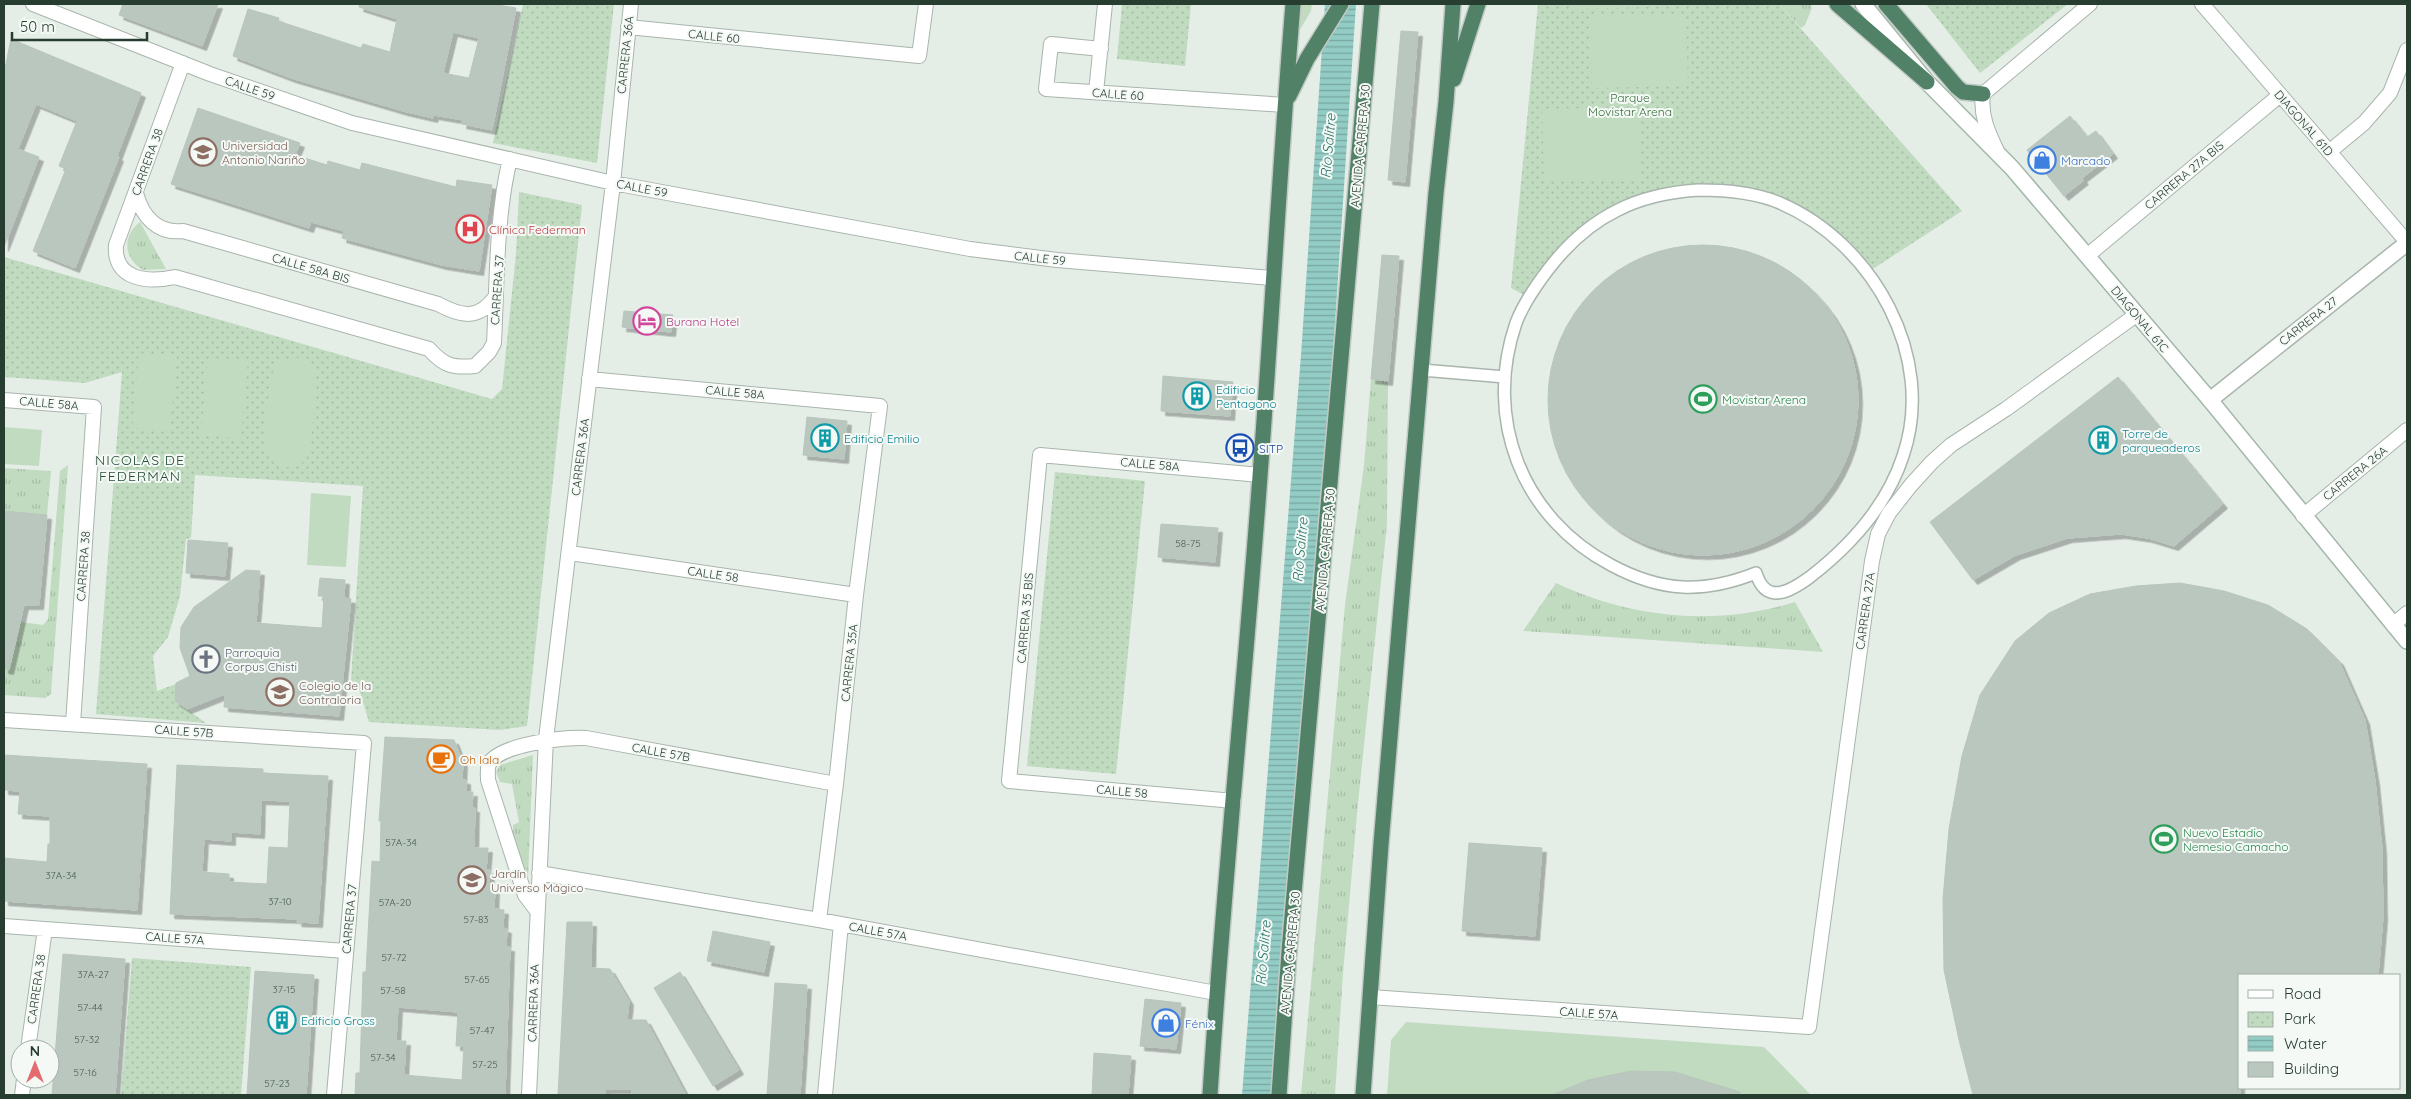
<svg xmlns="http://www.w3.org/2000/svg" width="2411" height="1099" viewBox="0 0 2411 1099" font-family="Quicksand,sans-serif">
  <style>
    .grass { fill: url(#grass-tufts) }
    .park { fill: url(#park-dots) }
    .pitch { fill: #c0dbc0 }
    .water { fill: url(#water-rules) }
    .building { fill: #bac7bf; stroke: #b8c6bc; fill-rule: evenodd; filter: url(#shadow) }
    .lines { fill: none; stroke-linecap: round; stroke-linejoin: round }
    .pedestrian-casing { stroke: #a8b5ac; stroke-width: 14 }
    .minor-casing { stroke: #a8b5ac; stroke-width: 16 }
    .tertiary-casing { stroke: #a8b5ac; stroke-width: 18 }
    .secondary-casing { stroke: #a4b7ab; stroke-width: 18 }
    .trunk-casing { stroke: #c2c9c5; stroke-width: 18 }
    .pedestrian { stroke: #fff; stroke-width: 11 }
    .minor { stroke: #fff; stroke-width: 14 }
    .tertiary { stroke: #fff; stroke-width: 15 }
    .secondary { stroke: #fff; stroke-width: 15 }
    .trunk { stroke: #518268; stroke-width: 15 }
    .labels { text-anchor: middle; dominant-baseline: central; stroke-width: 4; stroke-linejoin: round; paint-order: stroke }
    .number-label { font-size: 10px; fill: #4b6054 }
    .street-label { font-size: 12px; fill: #263d30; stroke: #f5f9f6 }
    .park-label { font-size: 12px; fill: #347039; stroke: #f5f9f6 }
    .education-label { font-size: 12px; fill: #785e54; stroke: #f5f9f6; text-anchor: start }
    .shop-label { font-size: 12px; fill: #366cbe; stroke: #f5f9f6; text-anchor: start }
    .health-label { font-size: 12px; fill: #be3a42; stroke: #f5f9f6; text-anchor: start }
    .hotel-label { font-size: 12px; fill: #b23c85; stroke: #f5f9f6; text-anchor: start }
    .culture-label { font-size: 12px; fill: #0d838f; stroke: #f5f9f6; text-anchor: start }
    .leisure-label { font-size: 12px; fill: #27864d; stroke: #f5f9f6; text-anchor: start }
    .transit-label { font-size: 12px; fill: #164399; stroke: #f5f9f6; text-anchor: start }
    .worship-label { font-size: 12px; fill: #5b616d; stroke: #f5f9f6; text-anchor: start }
    .food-label { font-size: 12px; fill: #c56008; stroke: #f5f9f6; text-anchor: start }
    .water-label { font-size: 14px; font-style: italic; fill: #25736a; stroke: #f5f9f6 }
    .neighbourhood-label { font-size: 14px; letter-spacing: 1px; fill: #234d37; stroke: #f5f9f6 }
  </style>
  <defs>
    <pattern id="grass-tufts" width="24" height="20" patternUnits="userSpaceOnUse" patternTransform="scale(1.25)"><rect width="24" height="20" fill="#c0dbc0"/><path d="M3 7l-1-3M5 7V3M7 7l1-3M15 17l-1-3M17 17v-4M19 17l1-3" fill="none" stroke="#a5bda5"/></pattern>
    <pattern id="park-dots" width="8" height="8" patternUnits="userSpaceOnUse" patternTransform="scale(1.25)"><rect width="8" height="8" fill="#c0dbc0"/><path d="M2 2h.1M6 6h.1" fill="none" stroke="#a5bda5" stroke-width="1.8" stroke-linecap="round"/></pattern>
    <pattern id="water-rules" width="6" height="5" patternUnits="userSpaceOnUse" patternTransform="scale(1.25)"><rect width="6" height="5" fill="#92ccc4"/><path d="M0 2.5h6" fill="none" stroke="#77a7a0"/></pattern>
    <filter id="shadow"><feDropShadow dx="4.5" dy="4.5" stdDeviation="0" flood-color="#0004"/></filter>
  </defs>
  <rect width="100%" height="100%" fill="#e5ede7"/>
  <path class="grass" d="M1301,4H1312L1311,11L1298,33Z
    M1779,4H1810L1812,8L1805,25L1801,28Z
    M140,222L166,269L143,270C123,258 122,236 140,222Z
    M1371,379L1388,381L1387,524L1358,803L1343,973L1335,1095H1301L1345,605L1364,465Z
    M68,465L51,694L45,698L4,695V663L11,664L21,622L43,625L48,619L60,471Z
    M4,468L51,471L47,515L4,511Z
    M1556,583C1630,618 1717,627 1795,602L1823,652L1523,631Z
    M533,755L528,879L513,835V825L519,822L512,784L500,782L496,772L500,765Z"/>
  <path class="park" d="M523,4H614L597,163L493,143Z
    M1122,4H1191L1185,66L1117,59Z
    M1538,4H1779L1962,211L1865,274C1852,258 1818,226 1800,216C1699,165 1586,201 1534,300L1511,288Z
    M1926,4H2068L1980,73Z
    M519,192L582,205L527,726L500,730L369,722L357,682L351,681L363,486L195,475L191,538L186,539L180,596L168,637L153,656L157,691L176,684L175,701L206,723L96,714L122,372L85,383L4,377V257L492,399L502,389L516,254Z
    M1055,472L1145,481L1116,774L1027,766Z
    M132,958L251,967L241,1095H121Z"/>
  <path class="pitch" d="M1566,4H1685V6L1572,9Z
    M1686,14L1688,86L1592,88L1590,16Z
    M1638,107L1640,180L1544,182L1542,109Z
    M139,353L177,357L170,431L132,428Z
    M296,357L310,364C313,368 316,373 316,378C317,388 311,447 308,455C305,463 298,467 290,467C251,472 269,398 272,375C275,364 284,358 296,357Z
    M208,358L248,361L241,439L201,435Z
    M4,427L42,430L39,466L4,464Z
    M311,493L351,496L346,567L307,565Z
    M1406,1022L1764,1047L1811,1095H1387L1391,1040Z"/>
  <path class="water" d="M1325,4H1356L1332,369L1277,1095H1242L1301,355Z"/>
  <path class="building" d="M123,4H218L202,46L119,15Z
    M360,4H492L516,8L492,130L462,124L463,120L434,115L433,118L403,111L291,78L233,56L248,9L279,18L278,21L361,48L363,44L390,52L397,19L359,7ZM453,32L479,38L469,78L443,73Z
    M1401,31L1418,32L1405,182L1388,180Z
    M11,39L141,93L117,156L119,157L75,268L33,251L66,169L59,166L77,121L36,104L18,149L39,157L4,247V73Z
    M198,108L300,143L295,155L327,165L328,161L360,170L362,163L456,187L457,180L492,185L479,271L442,265L342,238L344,231L311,222L309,228L171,184Z
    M2070,116L2087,137L2096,131L2113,154L2082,178L2084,180L2064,196L2027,150Z
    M1548 400a155 155 0 1 1 310 0a155 155 0 1 1-310 0Z
    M1382,255L1399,256L1388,381L1371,379Z
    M624,311L673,315L671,332L622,327Z
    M1163,376L1233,382L1230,416L1161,411Z
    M2118,377L2223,504L2174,546L2148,538L2121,534L2068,538L2016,555L1973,580L1930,522Z
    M807,417L847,421L844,459L803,455Z
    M4,511L47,515L39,605H24L9,670L4,669Z
    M1161,524L1218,528L1215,562L1158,557Z
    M188,540L228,543L225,576L186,573Z
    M246,570L260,571L256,623L322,628L324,596H318L320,578L345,580L344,598L351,599L339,716L224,707L225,694L187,709L175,701L176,683L190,676L180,648L181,627L194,607Z
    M2180,583L2224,591L2268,605L2307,629L2339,661L2365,720L2375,781L2382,849L2383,917L2378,975H2240V1095H1973L1959,1040L1944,970L1943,899L1949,829L1962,756L1980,695L2015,641L2049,613L2090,594L2136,586Z
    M385,737L454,740L463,763L462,780H466V792H473L472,808H475L474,848H488L486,870H490L489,890H495L494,909L504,910L503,928L507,929L506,947H510L505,1095H355L356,1073H360L363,972H366L372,861L380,862L381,821H379ZM398,1007L458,1012L456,1046H464L462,1080L404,1075L406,1041H396Z
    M4,755L147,764L137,910L4,901V858L47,862L48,844H50V816L18,814L20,791L4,790Z
    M177,765L263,769V773L328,776L318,923L297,922L298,919L170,914ZM261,800L290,801L288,848L269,847L267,884L229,882V874L202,872L204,839L231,841V832L260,834Z
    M1469,843L1542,848L1535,936L1462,931Z
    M567,922H592L591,968L610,969L629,1001L627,1020H646L686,1095H632V1089H605V1095H558Z
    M713,931L770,942L764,972L707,961Z
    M63,954L125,959L115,1095H52Z
    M255,971L314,975L306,1095H247Z
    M680,972L739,1070L713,1086L654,988Z
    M775,983L807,985L800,1095H767Z
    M1145,999L1181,1003L1176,1049L1140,1046Z
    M1094,1053L1131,1056L1128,1095H1092Z
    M1631,1071L1675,1072L1740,1092V1095H1552L1588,1080Z"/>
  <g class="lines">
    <g class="pedestrian-casing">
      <path id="pedestrian" d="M1698,190C1726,190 1754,192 1780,203C1873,243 1937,357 1903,456C1887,505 1850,546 1810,577C1791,591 1766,606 1756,573C1703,594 1661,592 1611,565C1522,518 1483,419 1516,323C1523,304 1535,287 1547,271C1566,246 1589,224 1618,210C1643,197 1670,192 1698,190Z
        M1422,370L1505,377"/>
    </g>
    <g class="minor-casing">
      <path id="minor" d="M33,4L210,74L352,123L613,183L970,249L1057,260L1272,278
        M2202,4L2407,242
        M628,27L919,56L926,4
        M1101,49L1051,44L1046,89L1285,105
        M183,63L116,245C113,280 148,283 175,277L429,349C444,366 453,368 475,366L489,352L494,343C497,284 496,215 510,159
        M1096,92L1105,4
        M1997,151C1988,132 1980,115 1983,94L2090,4
        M2329,152L2364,123L2390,93L2407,50
        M136,193C142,217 158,234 183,231L438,304C462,317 479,320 496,296
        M2087,256L2280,95
        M589,379L880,406L856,595L836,784L819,920
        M4,400L94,407L73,724
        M2303,516L2407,430
        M570,553L856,595
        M2393,625L2407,613
        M4,720L364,743L334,1095
        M1234,801L1009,781L1040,455L1260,475
        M539,873L819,920L1216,993
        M537,911L525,895L488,780C488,775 487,769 489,764C499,744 566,737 586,738L836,784
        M4,926L346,951
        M1370,997L1809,1027L1872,561L1878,534L1889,513L1911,485L1932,462L1951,445L2006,409L2136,315
        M28,1049L45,929
        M22,1095L24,1079
        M529,1095L546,739L613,183L631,4
        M825,1095L841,924"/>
    </g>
    <g class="tertiary-casing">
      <path id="tertiary" d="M2210,400L2407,243"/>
    </g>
    <g class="secondary-casing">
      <path id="secondary" d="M1863,4L1927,82L2012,168L2210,400L2407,641"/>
    </g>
    <g class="trunk-casing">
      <path id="trunk" d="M1837,4L1927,82
        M1886,4L1957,87L1963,92L1983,94
        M1454,79L1478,4
        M1289,96L1307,59L1341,4
        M1210,1095C1223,888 1245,682 1260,476C1272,318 1280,161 1293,4
        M1279,1095L1289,951L1372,4
        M1363,1095L1381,844L1436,193L1446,102L1453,4"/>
    </g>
    <use href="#pedestrian" class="pedestrian"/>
    <use href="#minor" class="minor"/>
    <use href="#tertiary" class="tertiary"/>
    <use href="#secondary" class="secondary"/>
    <use href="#trunk" class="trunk"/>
  </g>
  <defs>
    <g id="university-ring" transform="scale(1.4375)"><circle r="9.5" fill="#f5f9f6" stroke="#8d6e63" stroke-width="1.5"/><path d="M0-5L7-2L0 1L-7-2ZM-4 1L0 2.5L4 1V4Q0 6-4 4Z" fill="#8d6e63"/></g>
    <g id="shop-ring" transform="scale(1.4375)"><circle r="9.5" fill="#f5f9f6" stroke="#3f7fe0" stroke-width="1.5"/><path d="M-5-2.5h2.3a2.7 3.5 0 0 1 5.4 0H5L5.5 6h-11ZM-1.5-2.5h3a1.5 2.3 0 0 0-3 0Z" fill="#3f7fe0"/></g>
    <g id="hospital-ring" transform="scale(1.4375)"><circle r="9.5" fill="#f5f9f6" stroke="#e0444e" stroke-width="1.5"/><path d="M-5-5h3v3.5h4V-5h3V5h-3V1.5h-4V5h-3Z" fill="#e0444e"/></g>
    <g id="hotel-ring" transform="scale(1.4375)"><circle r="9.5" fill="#f5f9f6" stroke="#d1479c" stroke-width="1.5"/><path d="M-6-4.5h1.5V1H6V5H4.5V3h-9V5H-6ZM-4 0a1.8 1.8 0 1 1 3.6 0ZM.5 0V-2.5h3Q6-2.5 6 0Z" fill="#d1479c"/></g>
    <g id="building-ring" transform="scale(1.4375)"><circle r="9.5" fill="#f5f9f6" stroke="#0f9aa8" stroke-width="1.5"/><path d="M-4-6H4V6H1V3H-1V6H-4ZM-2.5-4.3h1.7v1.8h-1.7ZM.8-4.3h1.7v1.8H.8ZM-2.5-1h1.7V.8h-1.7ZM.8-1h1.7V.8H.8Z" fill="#0f9aa8"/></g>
    <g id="stadium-ring" transform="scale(1.4375)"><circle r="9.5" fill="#f5f9f6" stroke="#2e9e5b" stroke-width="1.5"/><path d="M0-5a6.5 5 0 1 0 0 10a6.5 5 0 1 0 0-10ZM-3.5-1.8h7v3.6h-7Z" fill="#2e9e5b"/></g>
    <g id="bus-ring" transform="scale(1.4375)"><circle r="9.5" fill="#f5f9f6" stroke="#1a4fb4" stroke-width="1.5"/><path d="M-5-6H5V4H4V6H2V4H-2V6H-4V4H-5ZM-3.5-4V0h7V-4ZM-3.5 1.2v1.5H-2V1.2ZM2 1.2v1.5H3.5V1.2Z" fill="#1a4fb4"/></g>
    <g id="church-ring" transform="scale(1.4375)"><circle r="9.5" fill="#f5f9f6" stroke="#6b7280" stroke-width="1.5"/><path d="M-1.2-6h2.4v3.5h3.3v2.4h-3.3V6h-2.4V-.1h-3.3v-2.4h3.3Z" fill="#6b7280"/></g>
    <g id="school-ring" transform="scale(1.4375)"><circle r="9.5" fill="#f5f9f6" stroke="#8d6e63" stroke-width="1.5"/><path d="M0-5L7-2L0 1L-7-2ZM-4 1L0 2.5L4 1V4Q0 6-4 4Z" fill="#8d6e63"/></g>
    <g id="cafe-ring" transform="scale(1.4375)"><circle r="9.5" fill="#f5f9f6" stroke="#e8710a" stroke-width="1.5"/><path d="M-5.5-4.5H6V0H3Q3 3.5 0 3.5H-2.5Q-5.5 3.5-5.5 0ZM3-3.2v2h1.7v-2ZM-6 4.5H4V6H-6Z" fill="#e8710a"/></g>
  </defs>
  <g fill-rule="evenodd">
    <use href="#university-ring" x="203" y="152"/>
    <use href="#shop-ring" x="2042" y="160"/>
    <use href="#hospital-ring" x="470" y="229"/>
    <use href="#hotel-ring" x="647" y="321"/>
    <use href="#building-ring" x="1197" y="396"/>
    <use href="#stadium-ring" x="1703" y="399"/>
    <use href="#building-ring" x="825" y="438"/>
    <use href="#building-ring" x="2103" y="440"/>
    <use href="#bus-ring" x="1240" y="448"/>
    <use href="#church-ring" x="206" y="659"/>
    <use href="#school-ring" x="280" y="692"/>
    <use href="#cafe-ring" x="441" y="759"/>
    <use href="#stadium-ring" x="2164" y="839"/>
    <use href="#school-ring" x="472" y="880"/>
    <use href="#building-ring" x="282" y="1020"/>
    <use href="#shop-ring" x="1166" y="1023"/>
  </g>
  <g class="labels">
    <g class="number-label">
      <text x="1188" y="543">58-75</text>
      <text x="401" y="842">57A-34</text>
      <text x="61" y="875">37A-34</text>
      <text x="280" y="901">37-10</text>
      <text x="395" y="902">57A-20</text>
      <text x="476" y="919">57-83</text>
      <text x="394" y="957">57-72</text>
      <text x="93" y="974">37A-27</text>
      <text x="477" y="979">57-65</text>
      <text x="284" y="989">37-15</text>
      <text x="393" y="990">57-58</text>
      <text x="90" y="1007">57-44</text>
      <text x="482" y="1030">57-47</text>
      <text x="87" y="1039">57-32</text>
      <text x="383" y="1057">57-34</text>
      <text x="485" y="1064">57-25</text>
      <text x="85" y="1072">57-16</text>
      <text x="277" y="1083">57-23</text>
    </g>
    <g class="street-label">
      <text transform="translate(714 36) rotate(6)">CALLE 60</text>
      <text transform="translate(625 55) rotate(-84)">CARRERA 36A</text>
      <text transform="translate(250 88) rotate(19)">CALLE 59</text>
      <text transform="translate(1118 94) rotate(4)">CALLE 60</text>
      <text transform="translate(2304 123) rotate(49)">DIAGONAL 61D</text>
      <text transform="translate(1360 146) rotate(-85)">AVENIDA CARRERA 30</text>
      <text transform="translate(147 162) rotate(-70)">CARRERA 38</text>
      <text transform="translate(2184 175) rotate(-40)">CARRERA 27A BIS</text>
      <text transform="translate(642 188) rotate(11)">CALLE 59</text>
      <text transform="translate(1040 258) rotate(6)">CALLE 59</text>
      <text transform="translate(311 268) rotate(16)">CALLE 58A BIS</text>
      <text transform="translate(497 290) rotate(-86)">CARRERA 37</text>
      <text transform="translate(2140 319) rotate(50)">DIAGONAL 61C</text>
      <text transform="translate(2308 321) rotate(-38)">CARRERA 27</text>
      <text transform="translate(735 392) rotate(5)">CALLE 58A</text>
      <text transform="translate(49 403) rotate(5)">CALLE 58A</text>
      <text transform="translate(580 457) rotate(-83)">CARRERA 36A</text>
      <text transform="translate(1150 464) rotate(5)">CALLE 58A</text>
      <text transform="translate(2355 473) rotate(-39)">CARRERA 26A</text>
      <text transform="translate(1325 550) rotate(-85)">AVENIDA CARRERA 30</text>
      <text transform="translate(83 566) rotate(-86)">CARRERA 38</text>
      <text transform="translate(713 574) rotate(8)">CALLE 58</text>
      <text transform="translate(1865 611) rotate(-82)">CARRERA 27A</text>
      <text transform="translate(1025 618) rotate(-85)">CARRERA 35 BIS</text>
      <text transform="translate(849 663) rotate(-84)">CARRERA 35A</text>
      <text transform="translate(184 731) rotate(4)">CALLE 57B</text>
      <text transform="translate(661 752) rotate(10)">CALLE 57B</text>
      <text transform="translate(1122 791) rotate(5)">CALLE 58</text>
      <text transform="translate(349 919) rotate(-85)">CARRERA 37</text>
      <text transform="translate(878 931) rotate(10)">CALLE 57A</text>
      <text transform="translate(175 938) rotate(4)">CALLE 57A</text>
      <text transform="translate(1290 953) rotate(-85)">AVENIDA CARRERA 30</text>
      <text transform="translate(36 989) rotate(-82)">CARRERA 38</text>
      <text transform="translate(533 1003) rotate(-88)">CARRERA 36A</text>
      <text transform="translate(1589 1013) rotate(4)">CALLE 57A</text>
    </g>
    <g class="park-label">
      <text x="1630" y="97">Parque<tspan x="1630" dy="14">Movistar Arena</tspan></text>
    </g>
    <g class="education-label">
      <text x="222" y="145">Universidad<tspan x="222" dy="14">Antonio Nariño</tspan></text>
      <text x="299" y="685">Colegio de la<tspan x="299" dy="14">Contraloria</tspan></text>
      <text x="491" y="873">Jardín<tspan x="491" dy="14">Universo Mágico</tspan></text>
    </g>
    <g class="shop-label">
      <text x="2061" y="160">Marcado</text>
      <text x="1185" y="1023">Fénix</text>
    </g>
    <g class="health-label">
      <text x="489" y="229">Clínica Federman</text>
    </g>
    <g class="hotel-label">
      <text x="666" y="321">Burana Hotel</text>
    </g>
    <g class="culture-label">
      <text x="1216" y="389">Edificio<tspan x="1216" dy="14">Pentagono</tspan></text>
      <text x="2122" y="433">Torre de<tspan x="2122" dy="14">parqueaderos</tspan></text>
      <text x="844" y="438">Edificio Emilio</text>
      <text x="301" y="1020">Edificio Gross</text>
    </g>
    <g class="leisure-label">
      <text x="1722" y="399">Movistar Arena</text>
      <text x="2183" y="832">Nuevo Estadio<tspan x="2183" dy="14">Nemesio Camacho</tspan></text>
    </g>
    <g class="transit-label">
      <text x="1259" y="448">SITP</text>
    </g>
    <g class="worship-label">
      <text x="225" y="652">Parroquia<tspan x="225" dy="14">Corpus Chisti</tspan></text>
    </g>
    <g class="food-label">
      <text x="460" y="759">Oh lala</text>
    </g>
    <g class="water-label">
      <text transform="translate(1328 146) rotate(-85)">Río Salitre</text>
      <text transform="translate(1300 550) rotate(-85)">Río Salitre</text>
      <text transform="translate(1263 953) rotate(-85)">Río Salitre</text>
    </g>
    <g class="neighbourhood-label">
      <text x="140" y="460">NICOLAS DE<tspan x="140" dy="16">FEDERMAN</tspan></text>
    </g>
  </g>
  <rect width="2411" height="1099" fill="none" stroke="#263d30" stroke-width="10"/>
  <rect x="2238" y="974" width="162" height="115" fill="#f5f9f6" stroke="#a2aea7"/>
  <rect x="2248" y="990" width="25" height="8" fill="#ffffff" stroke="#a2aea7"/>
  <text x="2284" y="999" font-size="15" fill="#263d30">Road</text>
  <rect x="2248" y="1012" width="25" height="15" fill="url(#park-dots)" stroke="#a2aea7"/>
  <text x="2284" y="1024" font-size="15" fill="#263d30">Park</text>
  <rect x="2248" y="1036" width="25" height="15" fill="url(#water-rules)" stroke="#a2aea7"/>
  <text x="2284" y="1049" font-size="15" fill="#263d30">Water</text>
  <rect x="2248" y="1062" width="25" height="15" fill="#bac7bf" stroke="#a2aea7"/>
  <text x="2284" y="1074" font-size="15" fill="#263d30">Building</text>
  <g transform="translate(35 1064)"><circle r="24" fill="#f5f9f6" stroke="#a2aea7"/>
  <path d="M0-4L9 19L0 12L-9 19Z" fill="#e46b70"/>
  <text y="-8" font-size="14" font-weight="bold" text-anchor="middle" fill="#263d30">N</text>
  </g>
  <path d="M12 32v8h135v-8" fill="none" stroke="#263d30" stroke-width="2.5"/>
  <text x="20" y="32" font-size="15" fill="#263d30" stroke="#f5f9f6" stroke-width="4" paint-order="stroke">50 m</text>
</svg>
